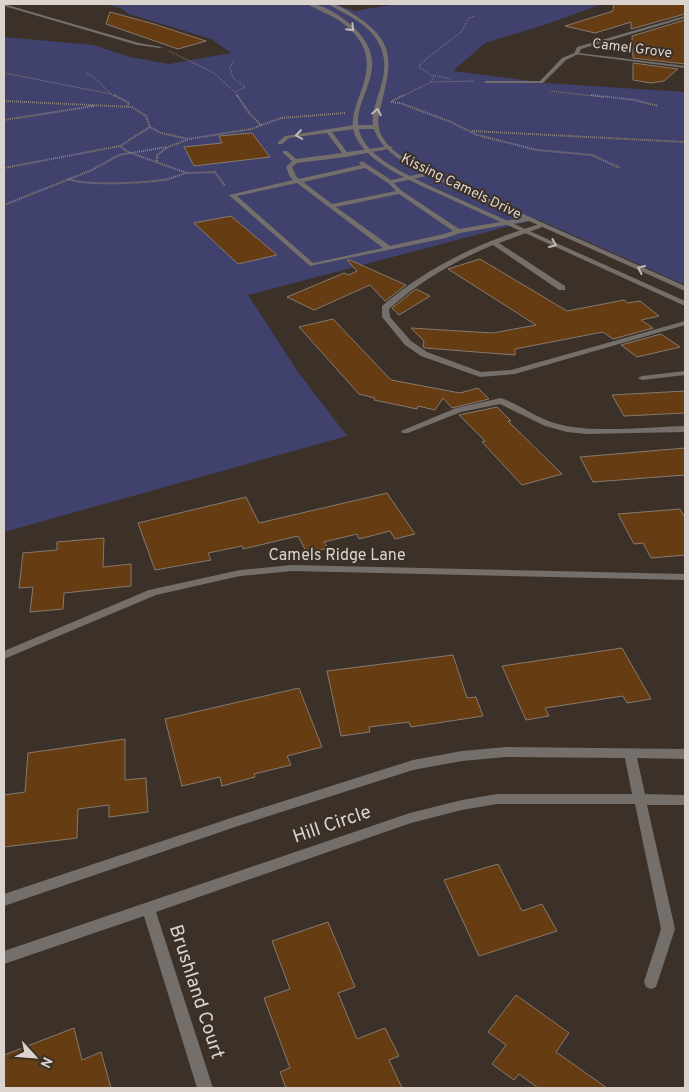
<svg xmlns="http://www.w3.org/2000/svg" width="689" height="1092" viewBox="0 0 689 1092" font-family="Overpass,sans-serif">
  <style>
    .green { fill: #41416e }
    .building { fill: #663d13; stroke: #86796f }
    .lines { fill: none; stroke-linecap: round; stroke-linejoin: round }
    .path-far1 { stroke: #8a817a; stroke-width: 1; stroke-dasharray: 1 1; stroke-linecap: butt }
    .path { stroke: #8a817a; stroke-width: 2; stroke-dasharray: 1 1; stroke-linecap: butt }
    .service { fill: #746f6a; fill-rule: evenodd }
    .minor { fill: #746f6a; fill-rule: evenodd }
    .oneway { stroke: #c1bbb5 }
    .labels { text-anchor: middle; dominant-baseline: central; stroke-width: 4; stroke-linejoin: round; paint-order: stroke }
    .far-street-label { font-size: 14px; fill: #dbd4ce; stroke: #3c3128 }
    .street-label { font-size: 16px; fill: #dbd4ce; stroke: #3c3128 }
    .near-street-label { font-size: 19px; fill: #dbd4ce; stroke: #3c3128 }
  </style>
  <rect width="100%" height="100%" fill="#3c3128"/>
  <path class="green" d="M104,4H336L354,11L397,4H602L547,24L485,43L453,71L546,83L685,92V285L537,219L248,295L298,372L347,436L4,532V37L93,45L130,57L169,64L231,53L211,39L129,14L121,8Z"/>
  <path class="building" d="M614,4H685V14L631,29V22L595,33L565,26L613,11Z
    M110,12L154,24L206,41L178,49L106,24Z
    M685,20V64L633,58L632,36Z
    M633,63L678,69L664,81L651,83L633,80Z
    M252,133L270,157L194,166L184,147L222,143L219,136Z
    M231,216L277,255L238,264L194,223Z
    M480,259L567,311L624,300L628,303L640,301L659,316L641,320L653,328L613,339L603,332L515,349V355L425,348L423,347L424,341L411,328L493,333L536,325L448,269Z
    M347,260H350L406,285L385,301L370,285L314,310L287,297L344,273L349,275L357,271Z
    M416,289L430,296L399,315L392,308Z
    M333,319L391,380L460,393L478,388L489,399L452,408L443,398L435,410L418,406L417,409L374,400L375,398L359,394L299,327Z
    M661,334L680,347L637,357L621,345Z
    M685,391V413L624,416L612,395Z
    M497,407L511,421H508L562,474L522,485L482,442L485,441L459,415Z
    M685,448V475L593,482L580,457Z
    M387,493L415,534L395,539L390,531L359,539L357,534L324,542L328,548L307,553L298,536L243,549L242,546L208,553L211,560L155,570L138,523L246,497L259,523Z
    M680,509L685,518V555L651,558L643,543L634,544L618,514Z
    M104,538L103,567L131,564V586L64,593L63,609L30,612L33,587L19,588L23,553L57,550V542Z
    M622,648L651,699L627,703L623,696L545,708L549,716L526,720L502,666Z
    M453,655L467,698L476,697L483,716L411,727L409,722L369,727L370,732L341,736L327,671Z
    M299,688L322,747L287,756L291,765L254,774L255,777L222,786L220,777L182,786L165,719Z
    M125,739V780L146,778L148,812L109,817V805L78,809L77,838L4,847V795L25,792L28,753Z
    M498,864L522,911L542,904L557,931L479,956L444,880Z
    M328,922L355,987L338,993L357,1039L385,1028L399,1056L389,1060L402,1088H286L280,1072L290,1068L264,998L290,989L272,941Z
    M516,995L569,1033L556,1052L607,1088H538L519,1074L514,1080L492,1064L506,1045L488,1032Z
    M74,1028L82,1060L101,1052L111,1088H4V1055Z"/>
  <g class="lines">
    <path class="path-far1" d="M169,51L214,73L235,92
      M233,62L230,67L233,78L245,87L235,92L238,97
      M4,73L111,94
      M87,73C99,79 105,91 116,97
      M433,75L451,79
      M431,82L434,77L419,67L420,64L461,32L469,18L475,16
      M550,91L603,97
      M401,97L431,82L474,81"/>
    <path class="path" d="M114,95L129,103L127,106
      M237,95L249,113L262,126
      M591,95L635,100L658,106
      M4,101L132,107L146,116L150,127L161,133L188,139
      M392,101L404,95
      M391,102L400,103L451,122L477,135L537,150L592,155L620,168
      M4,120L94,106
      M472,131L685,142
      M120,146L128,152L187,173L215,172L225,186
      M157,161V155L168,147L189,139L251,129L281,118L345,113
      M4,168L120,146L150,127
      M68,179C85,186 143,183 163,180C171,179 179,175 186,173
      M4,205L92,170L119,155L167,147"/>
    <path class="service" d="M574,53L578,54L566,60L543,83H486L484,82L486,81H540L562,58Z
      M355,125H376L379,127L376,129H355L332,132L347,152L390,146L393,148L346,157L297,163L292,167L296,176L299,179L361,165L359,163L362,161L391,180L429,172L431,173V175L394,183L402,191L459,229L529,217L532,219L529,221L460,233L446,238L310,266L229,195L293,180L290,177L286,167L292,161L283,153V151H287L296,159L342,153L327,133L289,138L282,144H278V142L285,136ZM365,168L388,183L396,191L332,204L303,182ZM297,183L383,248L313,263L237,196ZM399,194L453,231L444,234L390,246L336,207Z
      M543,223L545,224V226L499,243L565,286V290H559L493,245C455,261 420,281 389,309L390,317L411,341L427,352L481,372L511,370L685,321V325L515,374L480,377L421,356L405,345L382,317V306C428,266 485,240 543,223Z
      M685,371V375L642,380L638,378L642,376Z
      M501,398C519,404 535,417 554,423C590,434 646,427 685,426V432L586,434L567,432L545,426L500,404L461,412L408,433H402L401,431L456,408Z"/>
    <path class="minor" d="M4,4L139,43L162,47L160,48L137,45L4,6Z
      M307,4C320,3 335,12 345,20C406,67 342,100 362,138C373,160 410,176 430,186L685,301V306L426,188C403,177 373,164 358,141C337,110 387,76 357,37C344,19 325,14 307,4Z
      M328,4C338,3 350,12 359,18C398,44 390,67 381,106C379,113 377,121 379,129C385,151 413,163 431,173L685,286V291L427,175C408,165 384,153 375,132C363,105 402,73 374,36C362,20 344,14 328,4Z
      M685,16V18L581,49L579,53L685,66V68L574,54L577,47Z
      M292,565L685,574V580L292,571L240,576L156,595L4,659V651L149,590L240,570Z
      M506,747L685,749V759L637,758L645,794L685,795V805H647L675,929L656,987L651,989L646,987L644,982L661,929L635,804H497L462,810L411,823L156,912L213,1088H197L144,916L4,964V951L410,813L462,800L497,794H632L625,758L506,757L462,761L413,770L241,825L4,906V894L240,815L413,760L462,751Z"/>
  </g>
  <defs><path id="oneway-chevron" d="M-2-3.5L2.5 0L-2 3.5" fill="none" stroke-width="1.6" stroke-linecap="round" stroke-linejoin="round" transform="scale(1.25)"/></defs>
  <g class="oneway">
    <use href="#oneway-chevron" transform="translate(351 28) rotate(46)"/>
    <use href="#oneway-chevron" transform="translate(377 112) rotate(-79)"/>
    <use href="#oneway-chevron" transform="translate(299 135) rotate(172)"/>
    <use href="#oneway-chevron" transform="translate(553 244) rotate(24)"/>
    <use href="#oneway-chevron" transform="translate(641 269) rotate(-156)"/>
  </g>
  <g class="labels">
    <g class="far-street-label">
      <text transform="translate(632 49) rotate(7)">Camel Grove</text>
      <text transform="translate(461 187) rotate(26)">Kissing Camels Drive</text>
    </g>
    <g class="street-label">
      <text x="337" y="556">Camels Ridge Lane</text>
    </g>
    <g class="near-street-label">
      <text transform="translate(332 825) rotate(-19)">Hill Circle</text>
      <text transform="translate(196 992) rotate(72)">Brushland Court</text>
    </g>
  </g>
  <rect width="689" height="1092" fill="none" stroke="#dbd4ce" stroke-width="10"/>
  <g transform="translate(35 1057) rotate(116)" stroke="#3c3128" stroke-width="4" paint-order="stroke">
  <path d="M0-4L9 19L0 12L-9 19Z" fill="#dbd4ce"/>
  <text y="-8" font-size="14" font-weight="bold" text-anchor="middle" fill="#dbd4ce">N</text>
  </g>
</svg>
